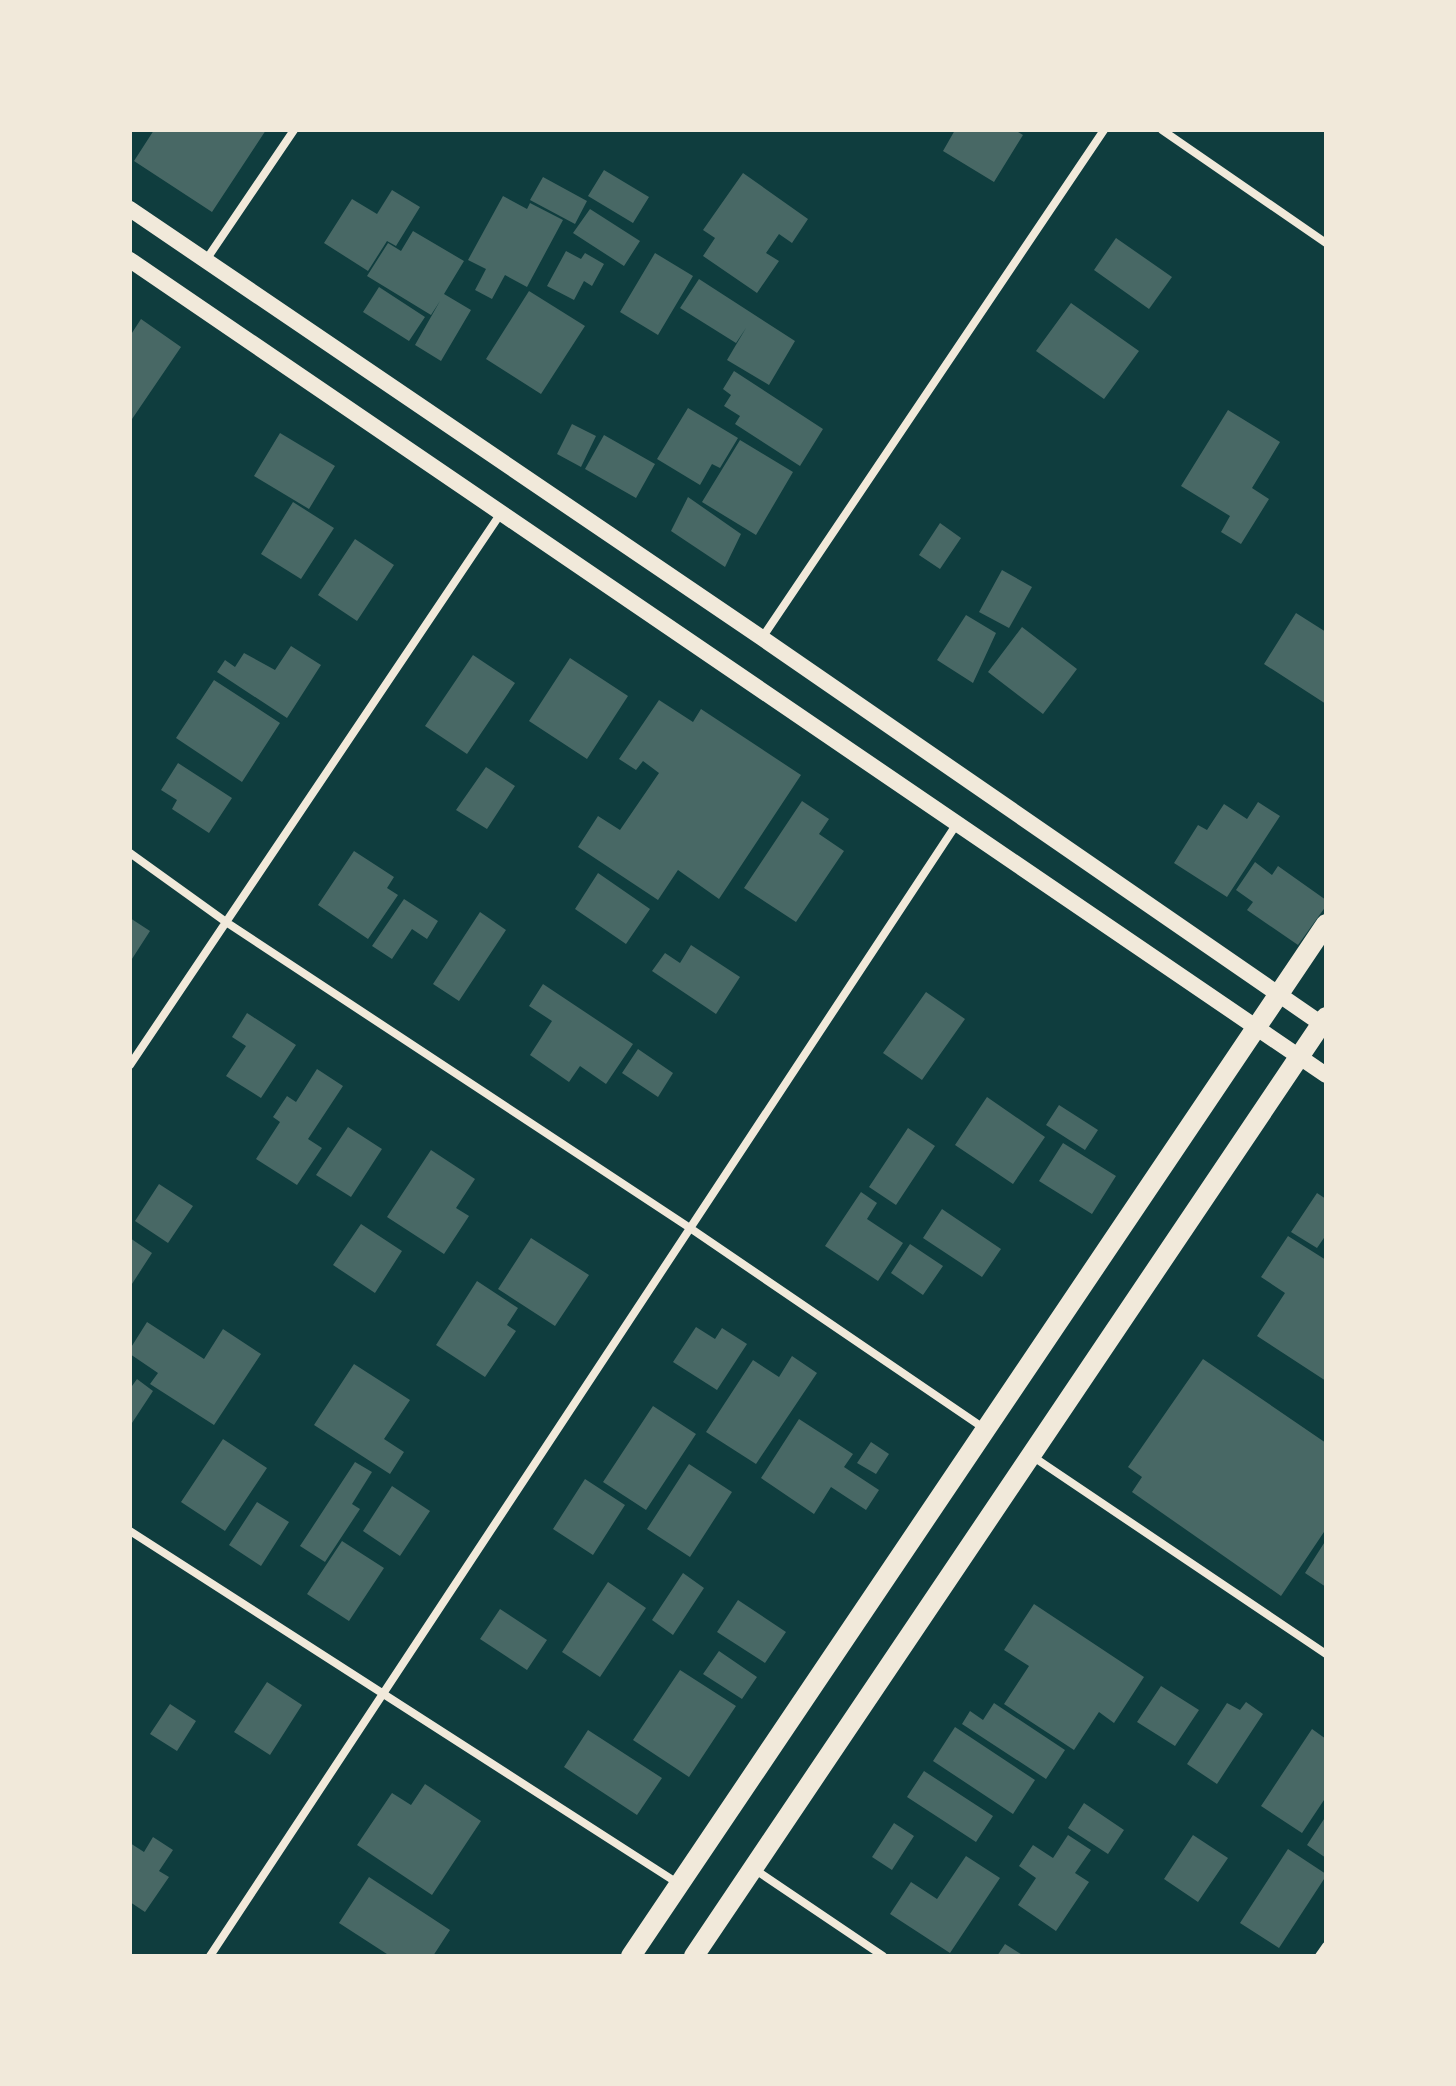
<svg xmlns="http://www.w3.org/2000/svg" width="1456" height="2086" viewBox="0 0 1456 2086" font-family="Arial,sans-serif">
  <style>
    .building { fill: #486865 }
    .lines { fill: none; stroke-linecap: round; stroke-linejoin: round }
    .minor { stroke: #f1e9da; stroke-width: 8 }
    .secondary { stroke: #f1e9da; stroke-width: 16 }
    .primary { stroke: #f1e9da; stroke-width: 20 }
  </style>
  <rect width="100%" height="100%" fill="#0f3d3e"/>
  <path class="building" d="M154,130H266L212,212L134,161Z
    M955,130H1015L1023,135L994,182L943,151Z
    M604,170L649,197L633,223L588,196Z
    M743,173L808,219L792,243L779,234L766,253L779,261L757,293L703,256L715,238L703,230Z
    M543,177L587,201L575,224L530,200Z
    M392,190L420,207L396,246L387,241L368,271L324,243L352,199L377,214Z
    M503,196L527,209L530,203L563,220L527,287L505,275L492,299L475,290L486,269L468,260Z
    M590,209L640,241L624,266L573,233Z
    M413,231L464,261L444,294L471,310L441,361L415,345L440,301L431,315L367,276L388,243L401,251Z
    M1116,238L1172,277L1149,309L1094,270Z
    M566,251L581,259L585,253L604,264L592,286L584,281L574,300L547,286Z
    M655,253L693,276L658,335L620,312Z
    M699,279L795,341L769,385L727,360L746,328L736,343L680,308Z
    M379,287L425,317L409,341L363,312Z
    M529,291L585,326L541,394L486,359Z
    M1071,303L1139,351L1104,399L1036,351Z
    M141,319L181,347L130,422V336Z
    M734,371L823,429L800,466L735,424L740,416L724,406L731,395L723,389Z
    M688,408L738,438L720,468L712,464L700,485L657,459Z
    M1228,410L1280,442L1252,488L1269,499L1241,544L1221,532L1230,516L1181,486Z
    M572,424L596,436L581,467L557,454Z
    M280,433L335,466L309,509L254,476Z
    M604,435L655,464L636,498L585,469Z
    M740,440L793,472L756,535L702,502Z
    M688,497L741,534L725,567L671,531Z
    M293,502L334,528L301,579L261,554Z
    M940,523L961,538L940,569L919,555Z
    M355,539L394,565L357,621L318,595Z
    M1002,570L1032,587L1009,628L979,612Z
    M1296,613L1326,632V704L1264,664Z
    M966,615L996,633L973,683L937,660Z
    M1022,627L1077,669L1043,714L988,672Z
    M291,646L321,665L287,718L217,672L225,660L235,667L244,653L275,670Z
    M473,655L515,683L467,754L425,726Z
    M570,658L628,696L587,759L529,721Z
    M214,680L280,723L242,782L176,738Z
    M659,700L693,722L701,709L801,775L719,899L678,870L658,900L578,847L598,816L620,830L659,773L643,761L636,770L619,759Z
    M178,763L232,798L209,833L172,809L177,800L161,790Z
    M486,767L515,786L487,829L456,810Z
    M802,801L829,819L819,834L844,851L796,922L744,888Z
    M1258,802L1280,816L1227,897L1174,863L1198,825L1207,830L1224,804L1247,819Z
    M354,851L394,877L387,888L398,895L368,939L318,905Z
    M1255,862L1272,875L1278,866L1326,900V906L1298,945L1247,910L1253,902L1236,890Z
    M598,873L650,909L626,944L575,909Z
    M404,899L438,921L427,939L412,929L392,959L372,946Z
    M480,912L506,930L459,1001L433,984Z
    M130,918L150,931L130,962Z
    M691,945L740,977L716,1014L652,971L665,953L680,963Z
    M543,984L633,1044L606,1084L580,1066L569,1082L530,1055L552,1021L529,1006Z
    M926,992L965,1019L922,1080L883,1053Z
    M247,1013L296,1045L261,1098L226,1076L246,1046L232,1037Z
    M638,1049L673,1073L658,1097L622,1073Z
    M317,1069L343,1086L308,1139L322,1148L297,1185L256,1159L280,1122L273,1117L287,1096L296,1102Z
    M987,1097L1045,1137L1013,1184L955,1145Z
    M1059,1105L1098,1130L1085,1150L1046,1125Z
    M348,1127L382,1149L351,1197L316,1175Z
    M908,1128L935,1146L896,1205L869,1187Z
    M1063,1143L1116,1176L1092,1214L1039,1181Z
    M431,1150L475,1179L456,1208L469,1216L444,1254L387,1217Z
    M159,1184L193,1206L168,1243L135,1221Z
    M861,1192L877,1203L867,1219L903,1243L878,1281L825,1246Z
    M1317,1193L1326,1199V1235L1317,1248L1291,1232Z
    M942,1209L1001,1249L982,1277L923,1238Z
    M361,1224L402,1251L375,1293L333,1265Z
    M1288,1236L1326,1260V1381L1257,1336L1285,1293L1261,1277Z
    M130,1238L152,1253L130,1287Z
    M531,1238L589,1275L555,1326L498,1289Z
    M910,1244L943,1266L923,1295L891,1273Z
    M477,1281L518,1308L507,1325L516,1331L485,1377L436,1345Z
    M147,1322L204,1359L223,1329L261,1354L214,1425L150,1384L158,1373L130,1354V1349Z
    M696,1327L715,1339L722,1328L747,1344L717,1390L673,1362Z
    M792,1356L817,1373L756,1464L706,1432L753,1360L779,1377Z
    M1203,1359L1326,1443V1529L1281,1596L1132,1492L1142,1477L1128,1467Z
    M354,1364L410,1400L384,1439L404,1452L390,1474L314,1425Z
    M137,1379L153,1391L130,1426V1384L132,1386Z
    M653,1406L696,1434L646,1510L603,1482Z
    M799,1419L853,1454L844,1467L879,1490L866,1510L831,1487L814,1514L761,1478Z
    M223,1439L267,1468L225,1531L181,1502Z
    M871,1442L889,1454L876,1474L857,1463Z
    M355,1462L372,1472L352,1504L360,1509L325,1562L300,1546Z
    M689,1464L732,1492L690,1557L647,1529Z
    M585,1479L625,1505L593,1555L553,1529Z
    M392,1486L430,1511L400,1556L363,1531Z
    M257,1502L289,1522L261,1566L229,1545Z
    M1326,1540V1587L1305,1573Z
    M342,1541L384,1568L349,1621L307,1594Z
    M683,1573L704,1588L673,1635L652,1620Z
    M608,1582L646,1608L600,1677L562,1652Z
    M738,1600L786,1632L765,1663L717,1632Z
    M1034,1604L1144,1677L1114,1723L1099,1712L1074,1750L1004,1704L1029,1666L1004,1650Z
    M500,1609L547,1640L527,1670L480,1639Z
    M719,1651L757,1677L742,1699L703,1674Z
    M680,1670L736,1706L689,1777L633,1740Z
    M267,1682L302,1705L270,1755L234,1732Z
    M1161,1686L1199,1710L1175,1746L1137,1722Z
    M1246,1702L1263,1714L1217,1784L1187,1764L1227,1703L1240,1710Z
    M994,1703L1065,1750L1046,1779L962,1724L970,1711L983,1720Z
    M170,1704L196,1721L177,1751L150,1734Z
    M955,1727L1035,1780L1013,1814L933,1761Z
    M1312,1729L1326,1739V1797L1302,1833L1261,1806Z
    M588,1730L662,1778L637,1815L564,1767Z
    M924,1771L993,1816L976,1842L907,1797Z
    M425,1784L481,1821L432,1895L357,1845L392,1793L411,1805Z
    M1084,1803L1124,1830L1108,1854L1068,1828Z
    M1326,1816V1858L1307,1845Z
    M894,1823L914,1836L892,1870L872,1857Z
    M1068,1835L1091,1850L1075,1873L1089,1882L1056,1931L1018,1905L1036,1878L1019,1866L1033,1845L1053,1858Z
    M1193,1835L1228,1858L1198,1902L1164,1879Z
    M153,1837L173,1850L159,1871L169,1877L145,1912L130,1902V1843L144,1852Z
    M1288,1849L1326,1874V1876L1279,1948L1240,1923Z
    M966,1856L1000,1878L950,1953L890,1914L911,1882L937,1899Z
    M369,1877L450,1930L433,1956H390L339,1923Z
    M1005,1944L1024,1956H997Z"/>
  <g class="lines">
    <path class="minor" d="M1162,130L1326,243
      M206,260L294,130
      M762,638L1104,130
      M130,853L226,922L690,1228L985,1429
      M130,1065L501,513
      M1032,1456L1326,1654
      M130,1531L679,1884
      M754,1869L883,1956
      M210,1956L958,822
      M1319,1956L1326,1946"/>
    <path class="secondary" d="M130,209L762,638L1326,1027
      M130,260L1326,1075"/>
    <path class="primary" d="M631,1956L1326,924
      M694,1956L1326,1017"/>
  </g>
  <rect width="1456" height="2086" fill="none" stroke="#f1e9da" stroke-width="264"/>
</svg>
